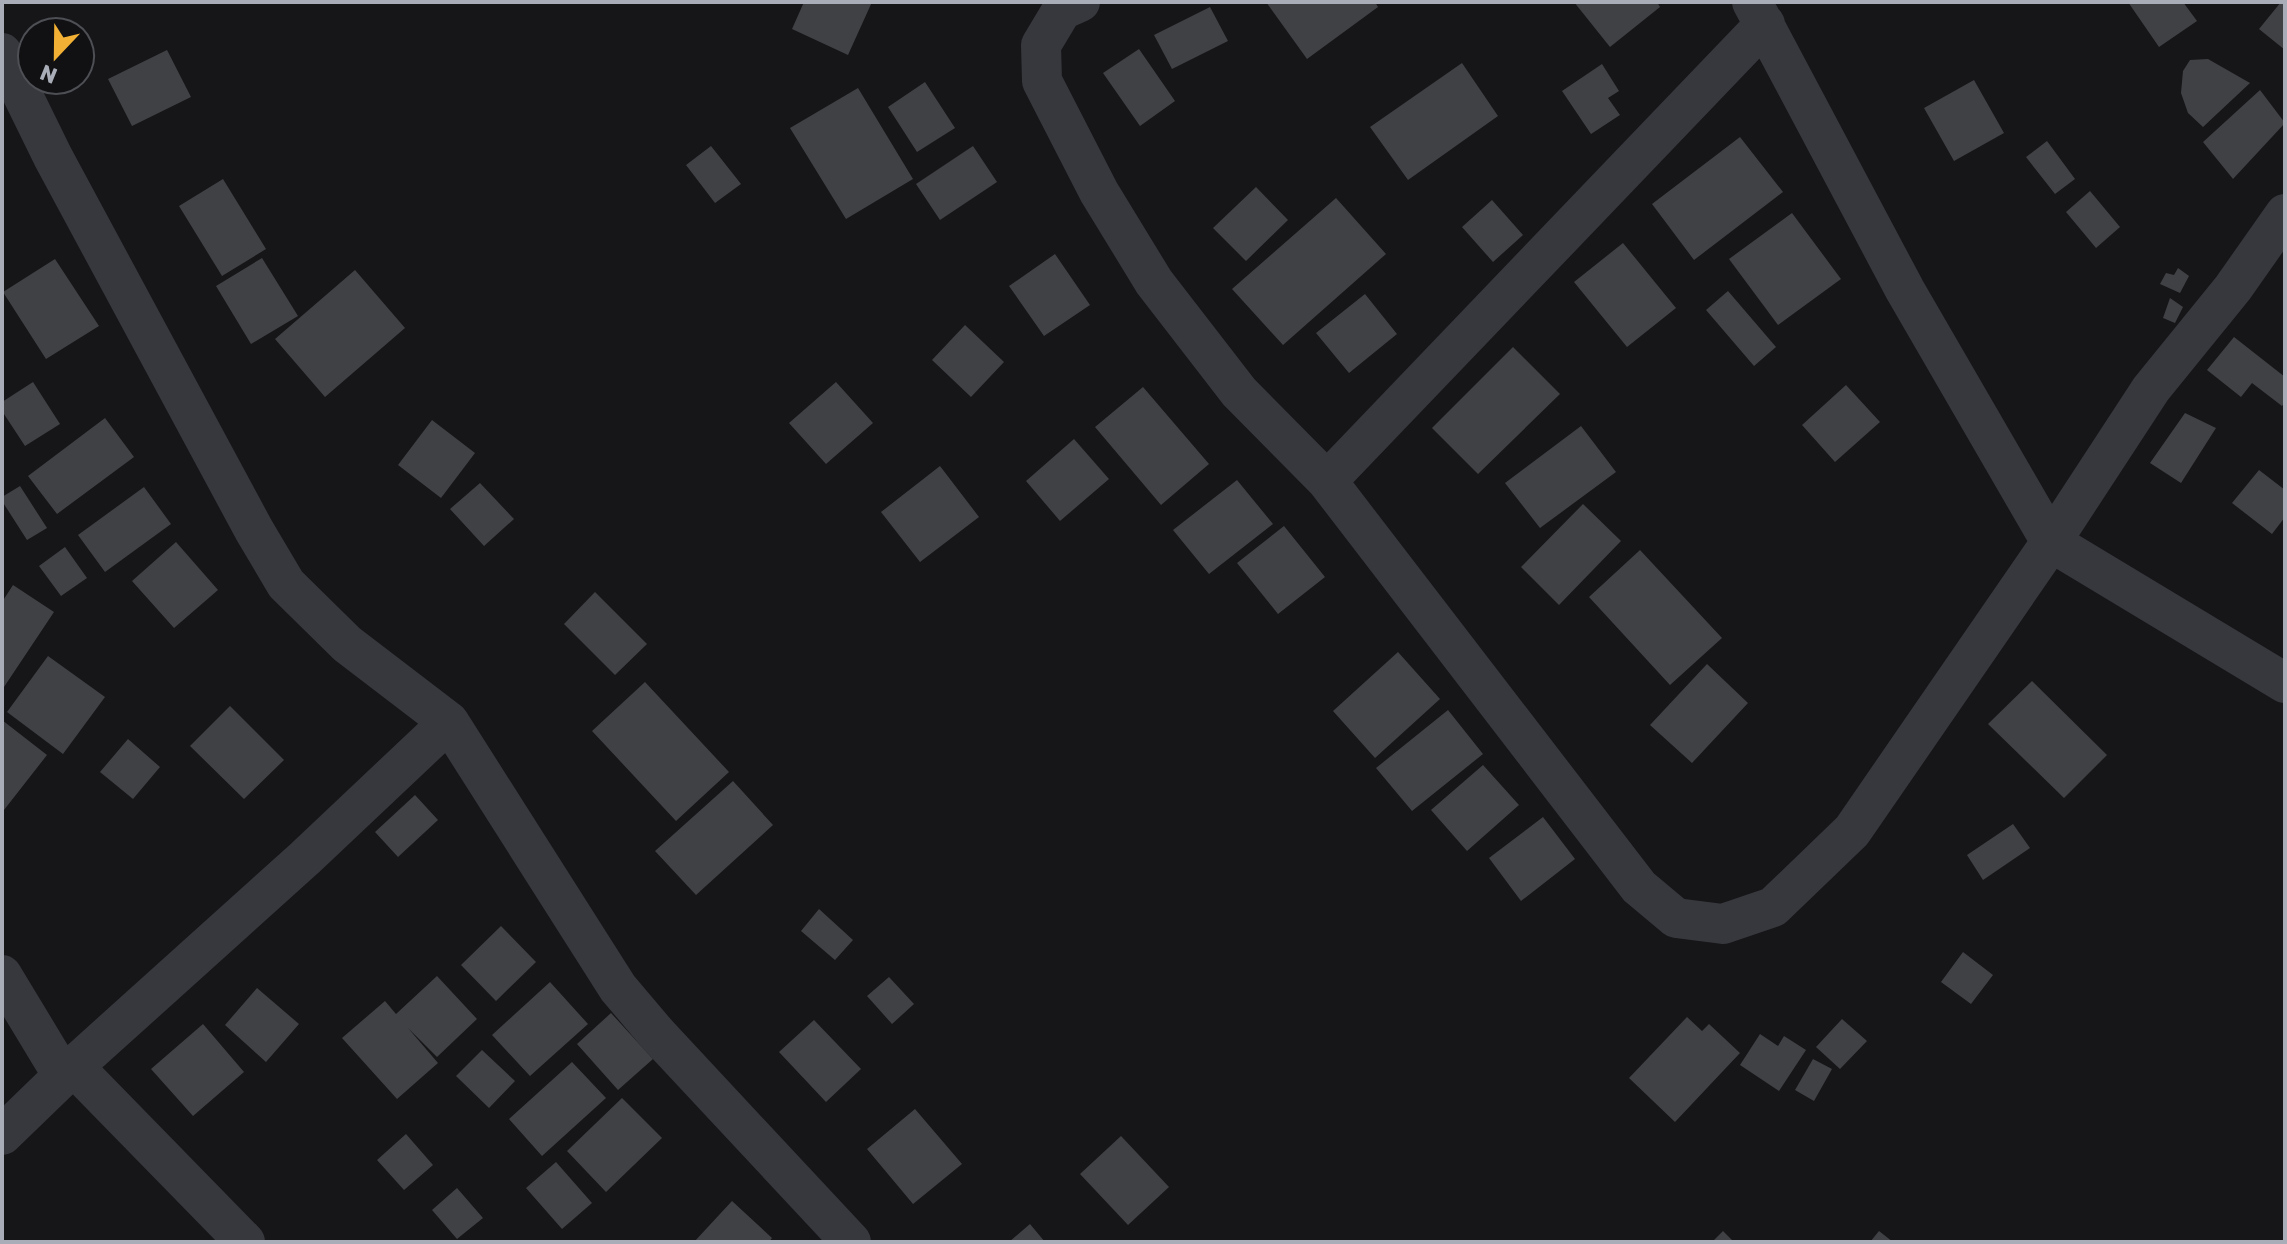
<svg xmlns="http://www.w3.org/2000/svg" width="2287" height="1244" viewBox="0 0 2287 1244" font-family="Rubik,sans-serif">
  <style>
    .building { fill: #404145 }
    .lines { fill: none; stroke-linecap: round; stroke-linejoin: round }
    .minor { stroke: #37383d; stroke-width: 40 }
  </style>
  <rect width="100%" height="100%" fill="#161618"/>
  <path class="building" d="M804,2H872L848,55L792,29Z
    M1266,2H1375L1378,7L1307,59Z
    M1574,2H1657L1660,7L1610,47Z
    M2128,2H2183L2197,21L2159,47Z
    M2281,2H2285V50L2259,29Z
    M1210,7L1228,41L1172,69L1154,35Z
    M1139,49L1175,101L1140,126L1103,73Z
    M167,50L191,97L132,126L108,79Z
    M2208,59L2250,83L2203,127L2188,113L2181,93L2183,71L2190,60Z
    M1462,63L1498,116L1408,180L1370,127Z
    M1602,64L1619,91L1608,98L1620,115L1591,134L1562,91Z
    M1974,80L2004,133L1954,161L1924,108Z
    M925,82L955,128L917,152L888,107Z
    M858,88L913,179L846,219L790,128Z
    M2260,90L2285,123L2233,179L2203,142Z
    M1740,137L1783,192L1694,260L1652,204Z
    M2047,141L2075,179L2055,194L2026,157Z
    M711,146L741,184L715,203L686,165Z
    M973,146L997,182L940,220L916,184Z
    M223,179L266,249L222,276L179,206Z
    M1256,187L1288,220L1246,261L1213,228Z
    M2090,191L2120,227L2096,248L2066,212Z
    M1336,198L1386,254L1283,345L1232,289Z
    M1492,200L1523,235L1493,262L1462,227Z
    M1792,213L1841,279L1778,325L1729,259Z
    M1623,243L1676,308L1627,347L1574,282Z
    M1055,254L1090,305L1044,336L1009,286Z
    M262,258L298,316L251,344L216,286Z
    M55,259L99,326L46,359L3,292Z
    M2178,268L2189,276L2180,293L2160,284L2166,273L2174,275Z
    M355,270L405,328L325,397L275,339Z
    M1728,291L1776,347L1754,366L1706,310Z
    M1365,294L1397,334L1349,373L1316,333Z
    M2170,298L2183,307L2175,323L2163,318Z
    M965,325L1004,362L971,397L932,360Z
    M2234,337L2285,377V402L2282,406L2252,383L2241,397L2207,370Z
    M1513,347L1560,394L1478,474L1432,428Z
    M33,382L60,424L25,446L2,411V402Z
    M836,382L873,423L826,464L789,423Z
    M1846,385L1880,422L1835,462L1802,425Z
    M1143,387L1209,464L1161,505L1095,427Z
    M2185,413L2216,428L2181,483L2150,463Z
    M105,418L134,457L57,514L28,476Z
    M432,420L475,453L441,498L398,465Z
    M1581,426L1616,472L1540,528L1505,483Z
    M1074,439L1109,479L1060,521L1026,481Z
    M940,466L979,517L920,562L881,512Z
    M2259,470L2285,490V517L2272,534L2232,503Z
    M1237,480L1273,524L1209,574L1173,530Z
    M480,483L514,519L484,546L450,509Z
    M20,486L47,528L27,540L2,501V497Z
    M144,487L171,524L105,572L78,535Z
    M1583,504L1621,541L1559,605L1521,567Z
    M1284,526L1325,577L1278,614L1237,563Z
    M176,542L218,590L174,628L132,581Z
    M65,547L87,578L61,596L39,566Z
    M1640,550L1722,638L1670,685L1589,597Z
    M13,585L54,612L2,690V602Z
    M595,592L647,644L615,675L564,624Z
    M1398,652L1440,699L1375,758L1333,711Z
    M48,656L105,697L63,754L7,712Z
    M1707,664L1748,703L1692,763L1650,725Z
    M2032,681L2107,755L2064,798L1988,724Z
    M645,682L729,772L676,821L592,731Z
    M230,706L284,760L244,799L190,746Z
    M1448,710L1483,754L1412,811L1376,768Z
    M2,720L47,755L4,810L2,808Z
    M128,739L160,767L133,799L100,772Z
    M1483,765L1519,805L1467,851L1431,810Z
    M733,781L773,825L696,895L655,851Z
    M415,795L438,820L398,857L375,832Z
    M1543,817L1575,859L1521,901L1489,858Z
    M2013,824L2030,848L1983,880L1967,855Z
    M819,909L853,940L835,960L801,931Z
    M501,926L536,962L496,1001L461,965Z
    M1963,952L1993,975L1971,1004L1941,982Z
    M437,976L477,1019L437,1057L408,1028L438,1063L397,1099L342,1038L385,1001L396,1014Z
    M889,977L914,1004L892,1024L867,996Z
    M550,982L588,1024L530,1076L492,1035Z
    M257,988L299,1024L266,1062L225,1025Z
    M611,1013L653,1059L618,1090L577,1044Z
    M1687,1017L1702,1031L1709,1024L1740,1053L1675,1122L1629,1078Z
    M1842,1019L1867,1041L1840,1069L1816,1047Z
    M814,1020L861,1069L826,1102L779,1052Z
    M203,1024L244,1072L193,1116L151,1069Z
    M1760,1034L1778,1046L1784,1036L1806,1050L1779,1091L1740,1065Z
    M482,1050L515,1081L489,1108L456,1076Z
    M1813,1059L1832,1069L1814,1101L1795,1090Z
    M572,1062L606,1098L542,1156L509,1119Z
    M622,1098L662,1138L606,1192L567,1151Z
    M915,1109L962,1164L913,1204L867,1149Z
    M406,1134L433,1165L404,1190L377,1160Z
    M1121,1136L1169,1187L1128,1225L1080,1174Z
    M556,1162L592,1203L562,1229L526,1188Z
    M457,1188L483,1218L457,1239L432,1210Z
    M732,1201L772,1238L769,1242H694Z
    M1030,1224L1045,1242H1009Z
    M1723,1231L1734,1242H1712Z
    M1879,1231L1893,1242H1870Z"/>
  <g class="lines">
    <path class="minor" d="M1080,2L1062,10L1041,45L1042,81L1099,192L1154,282L1239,392L1327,481L1639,887L1676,918L1723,924L1773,907L1852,831L2051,542L2151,389L2233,288L2285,214
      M1752,2L1905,290L2051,542L2285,683
      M2,53L53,157L254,530L286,584L347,644L449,722L618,988L657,1034L851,1242
      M1327,481L1765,24
      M2,975L63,1076
      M74,1067L245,1242
      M2,1135L63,1076L305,858L449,722"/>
  </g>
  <rect width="2287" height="1244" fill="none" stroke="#a8adb8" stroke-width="8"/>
  <g transform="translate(56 56) rotate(202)"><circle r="38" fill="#111113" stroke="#4d4f55" stroke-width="2"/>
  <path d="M0-6L14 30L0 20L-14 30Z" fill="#f2b134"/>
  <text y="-12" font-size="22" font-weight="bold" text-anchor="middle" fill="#a8adb8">N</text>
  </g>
</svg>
